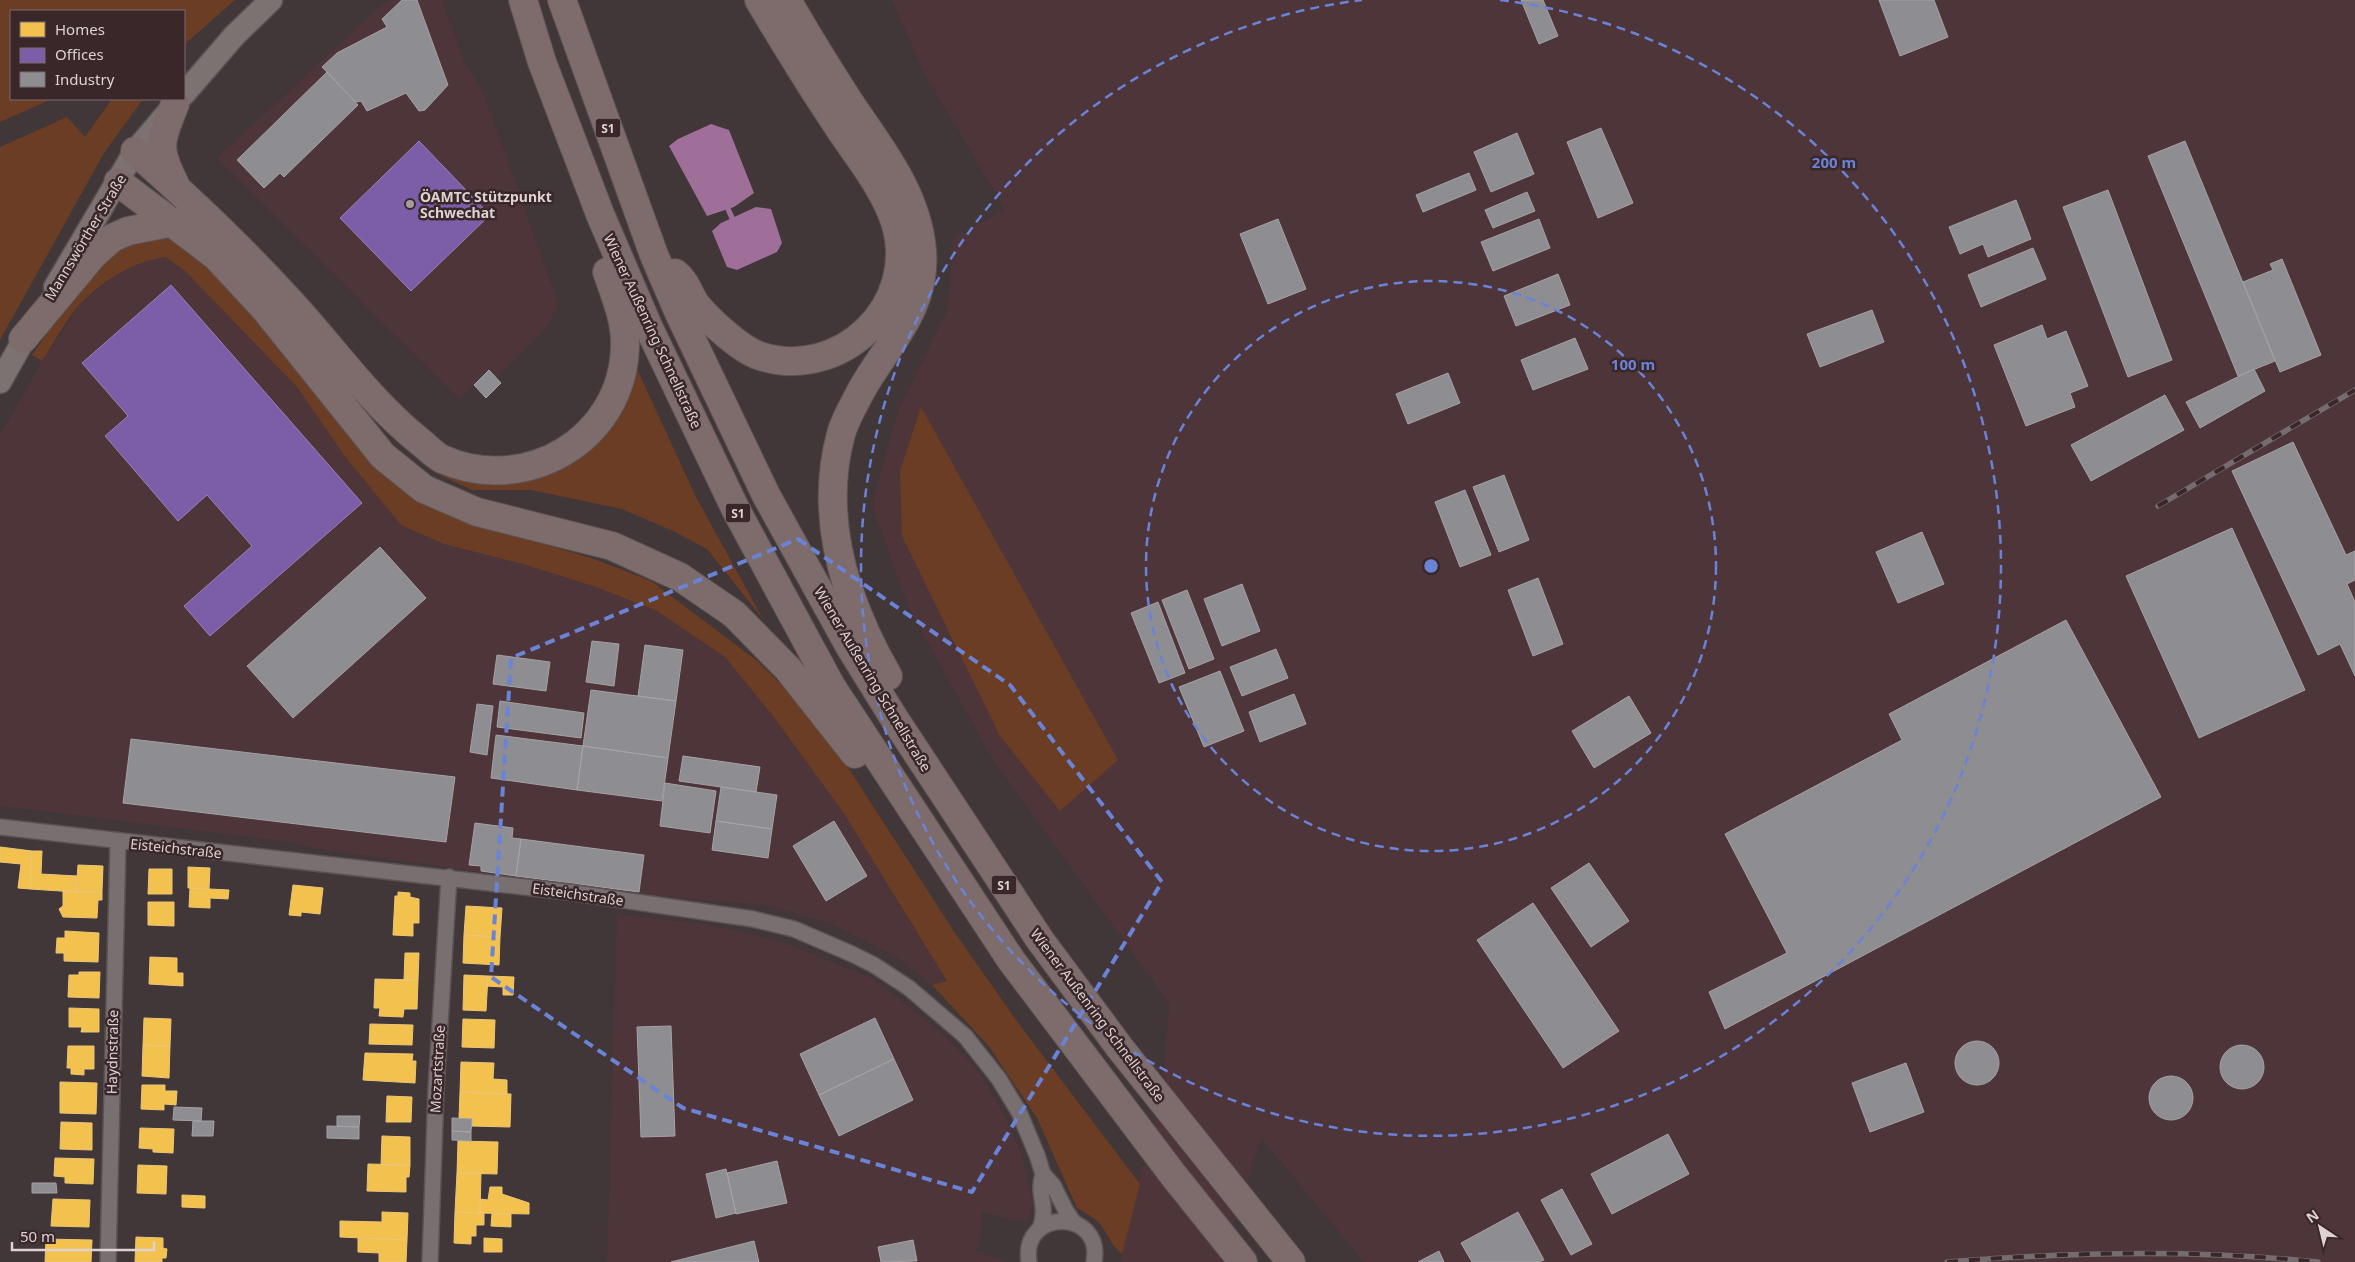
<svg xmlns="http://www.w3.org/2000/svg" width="2355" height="1262" viewBox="0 0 2355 1262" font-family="'Noto Sans',sans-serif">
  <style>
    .built { fill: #4d3539 }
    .green { fill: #6b3d24 }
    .water { fill: #9f6f99 }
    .homes { fill: #f2c14e; stroke: #ecc676 }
    .offices { fill: #7b5ea7; stroke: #9981b4 }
    .industry { fill: #8d8d92; stroke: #a6a2a6 }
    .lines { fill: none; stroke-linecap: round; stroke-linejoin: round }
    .stream { stroke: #9f6f99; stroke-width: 5.5 }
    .minor-casing { stroke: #5b5253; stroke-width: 18 }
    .secondary-casing { stroke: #5b5253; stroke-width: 25 }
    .motorway-casing { stroke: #5b5253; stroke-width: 30 }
    .minor { stroke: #786f70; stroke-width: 15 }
    .secondary { stroke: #7d7272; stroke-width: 22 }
    .motorway { stroke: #7d6c6b; stroke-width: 28 }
    .rail-casing { stroke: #746c6e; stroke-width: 5.5 }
    .rail { stroke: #3a272a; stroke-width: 4; stroke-dasharray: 11; stroke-linecap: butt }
    .marked { fill: none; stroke: #6b83d6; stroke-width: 4; stroke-dasharray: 10 6; stroke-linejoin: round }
    .ring { fill: none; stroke: #6b83d6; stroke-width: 2.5; stroke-dasharray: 9 6 }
    .poi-dot { fill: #a89b9d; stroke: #3a272a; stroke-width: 2 }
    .labels { text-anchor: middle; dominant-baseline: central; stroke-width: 5; stroke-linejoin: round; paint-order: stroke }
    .shield { fill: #3a272a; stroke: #ae9fa0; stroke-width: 1 }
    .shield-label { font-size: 12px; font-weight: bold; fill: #dfd2d3 }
    .poi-label { font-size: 14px; font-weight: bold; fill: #dfd2d3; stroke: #3a272a; text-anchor: start }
    .street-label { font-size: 14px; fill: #dfd2d3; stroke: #3a272a }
    .centre { fill: #6b83d6; stroke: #3a272a; stroke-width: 2.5 }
    .ring-label { font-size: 15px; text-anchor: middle; font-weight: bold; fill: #6b83d6; stroke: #3a272a; stroke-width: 5; stroke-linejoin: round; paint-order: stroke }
  </style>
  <rect width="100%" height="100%" fill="#413638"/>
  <path class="built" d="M390,0H442L465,64L483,91L558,303L548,326L496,378L501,383L486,398L474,385L459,399L217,158L385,2Z
    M892,0H2355V1262H1364L1261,1138L1221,1262H1120L1163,1084L1169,1003L993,760L909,608L872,506L897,413L949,306L953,239L1005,209L923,71Z
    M166,257L185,271L297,387L344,455L523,564L596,587L657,611L725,657L773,716L843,812L947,982L932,985L899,959L830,923L765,905L640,895L319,849L291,842L0,806V435L42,361L81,303L115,276L138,263L149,259Z
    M617,914L702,924L744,932L785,943L874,979L943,1034L977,1069L1004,1114L1022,1155L1033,1205L1028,1219L1014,1220L982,1212L981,1233L976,1251L1007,1262H607Z"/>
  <path class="green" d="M0,0H235L184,45V11H11V99H52L0,122Z
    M112,99H143L104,153L0,340V147L67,117L85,137Z
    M154,238L170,239L198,258L254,314L350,434L516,535L597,560L651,581L756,660L795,698L840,755L955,933L1019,1024L1140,1184L1122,1254C1112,1246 1110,1239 1103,1228C1098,1219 1086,1213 1077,1208L1037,1118L988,1045L932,985L947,981L843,812L773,716L725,657L657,611L596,587L523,564L444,544L401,525L344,455L297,387L185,271L166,257C136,260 103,281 82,302C67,317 54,343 42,361L32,355L62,312L104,258L125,246Z
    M637,369L696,497L763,619L707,549L673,531L622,509L531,490H472L430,470C458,476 478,473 506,471C520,470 552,471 563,466C604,450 625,408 637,369Z
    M921,407L1118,760L1060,811L1000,736L902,536L900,471Z"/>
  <path class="water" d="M711,124L729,130L754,193L734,207L707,216L669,146L678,139Z
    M756,207L771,209L782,243L777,252L737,270L727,267L712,231L721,223Z"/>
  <path class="homes" d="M0,847L32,851L30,889L18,888L21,864L0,862Z
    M32,851H42L41,874L77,876L76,892L30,889Z
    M78,865L103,866L102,892H76Z
    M188,867L210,868L209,889L188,888Z
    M149,869H172V894H148Z
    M293,885L323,888L320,914L301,912V916L289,915Z
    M190,888L229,890L228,899L210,898V908L189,907Z
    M63,891L102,892V900H98L97,918L63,917L59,909L63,906Z
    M398,892L410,893V897L419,899V923H413V936L393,935L395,896H398Z
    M148,902H174V926L148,925Z
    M466,906L502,908L500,937L464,935Z
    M65,931L99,933L98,962L64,961V953H56L57,938H65Z
    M464,935L500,937L499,965L463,963Z
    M405,953H419L418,980H404Z
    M150,957L177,958V973H183V986L149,984Z
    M79,972H100L99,998L68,997L69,975H79Z
    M464,975L488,976L486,1011L463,1010Z
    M488,976L514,977L513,995H503V987L487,986Z
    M375,979L418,980L417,1009H404L403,1017L379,1016L380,1008H374Z
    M69,1008L99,1009V1032H81L82,1027H69Z
    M144,1018L171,1019L170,1046L143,1045Z
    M463,1019L495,1020L494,1048L462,1047Z
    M370,1024L413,1025L412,1045L369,1044Z
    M143,1045L170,1046L169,1078L142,1076Z
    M68,1046H94V1069H84V1075L71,1074V1068H67Z
    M365,1053L413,1054L412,1061H416L415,1083L363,1080Z
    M461,1062L494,1063L493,1079L507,1080V1094L460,1092Z
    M60,1082L97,1083L96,1114L60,1113Z
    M142,1085H165V1091H177L176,1105L164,1104V1110L141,1109Z
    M460,1092L511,1094L510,1127L471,1126L472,1119L459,1118Z
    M387,1096L412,1097L411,1122H386Z
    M61,1122L92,1123V1150L60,1149Z
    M140,1128L174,1129L173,1153L153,1152V1149L139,1148Z
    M382,1136L410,1137V1165H381Z
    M458,1141L498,1142L497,1174L457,1173Z
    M55,1158L94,1159L93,1184L65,1183V1177L54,1176Z
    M368,1164L410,1165L409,1177H406V1192L367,1191Z
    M138,1165L167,1166L166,1194L137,1193Z
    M457,1173H481L480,1213L455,1212Z
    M490,1187H502V1194L529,1203V1214L480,1213V1199L488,1200Z
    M182,1195L205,1196V1208L182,1207Z
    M53,1199L90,1200L89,1227L51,1226Z
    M382,1212L408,1213L407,1240L340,1237V1221L382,1222Z
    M455,1212L484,1213V1225H476V1236H471V1244L454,1243Z
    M492,1213L511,1214V1227L491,1226Z
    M136,1237L163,1238V1248L167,1249L166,1258H162V1262H135Z
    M358,1238L407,1240L406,1262H379V1253L358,1252Z
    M484,1238L502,1239V1252H484Z
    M46,1239L92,1240L91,1262H45Z"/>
  <path class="offices" d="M419,141L490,215L411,291L340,218Z
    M171,285L362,503L210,636L184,606L252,546L207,495L178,521L105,436L128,416L82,363Z"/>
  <path class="industry" d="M402,0H417L448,85L425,110L419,111L406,93L367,111L361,101L356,102L322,67L337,53L387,27L382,19Z
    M1521,0H1543L1558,36L1539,44Z
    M1879,0H1934L1948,37L1900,56Z
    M327,72L358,105L284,177L280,173L264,188L237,160Z
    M1601,128L1633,203L1598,218L1567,142Z
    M1517,133L1534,174L1491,192L1474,152Z
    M2185,141L2275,361L2238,376L2148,156Z
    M1469,173L1476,190L1423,212L1416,195Z
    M2108,190L2172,360L2128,377L2063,207Z
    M1527,192L1535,211L1493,228L1485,210Z
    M2016,200L2031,239L1988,257L1983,244L1960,254L1949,227Z
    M1278,219L1306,289L1268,304L1240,234Z
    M1539,219L1550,248L1493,271L1481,242Z
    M2033,248L2046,279L1981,307L1968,275Z
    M2282,259L2321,355L2280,372L2243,282L2273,270L2270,264Z
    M1558,274L1570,305L1516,326L1504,296Z
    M1872,310L1884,342L1820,367L1807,334Z
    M2042,325L2047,339L2066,331L2088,386L2070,393L2075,407L2026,426L1994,345Z
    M1575,338L1588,369L1533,390L1521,360Z
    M2254,369L2265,391L2200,428L2186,402Z
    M489,370L501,383L486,398L474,385Z
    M1448,373L1460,403L1408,424L1396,394Z
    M2165,395L2184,430L2091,481L2071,445Z
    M2293,442L2346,555L2355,551V580L2347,584L2355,602V676L2340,644L2318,655L2232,471Z
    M1504,475L1529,540L1499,552L1473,487Z
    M1465,490L1491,555L1460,567L1435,502Z
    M2232,528L2305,690L2199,738L2126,576Z
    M1922,532L1944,584L1898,603L1876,552Z
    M380,547L426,598L293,718L247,666Z
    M1538,578L1563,644L1533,656L1508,590Z
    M1242,584L1260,631L1222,646L1204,599Z
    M1187,590L1214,659L1189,669L1162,600Z
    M1158,602L1185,673L1159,683L1131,613Z
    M2066,620L2161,797L1725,1029L1709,992L1787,953L1725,834L1902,740L1889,714Z
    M592,641L619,644L614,686L586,682Z
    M645,645L683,650L676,701L638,696Z
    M1276,649L1288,678L1242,696L1230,667Z
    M497,655L550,662L546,691L493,684Z
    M1220,671L1244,731L1204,747L1179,687Z
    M591,690L676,701L668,758L583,746Z
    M1294,694L1306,724L1260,742L1249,712Z
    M1629,696L1651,733L1594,768L1572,731Z
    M500,701L584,713L581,738L497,727Z
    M477,704L493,706L487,755L470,752Z
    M496,735L583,746L577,790L491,778Z
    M131,739L455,777L446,842L123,803Z
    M583,746L668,758L662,801L577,790Z
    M683,756L760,767L756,792L679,781Z
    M665,783L716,791L710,833L660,826Z
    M721,787L777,795L772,829L716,821Z
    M716,821L772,829L768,858L712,850Z
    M834,821L867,876L826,901L793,846Z
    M475,823L513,828L512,838L521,839L516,876L481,871V866L469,865Z
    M521,839L644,855L639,892L516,876Z
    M1589,863L1629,921L1591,947L1551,888Z
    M1533,903L1619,1031L1563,1068L1477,940Z
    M875,1018L894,1059L819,1095L800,1054Z
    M671,1026L675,1136L641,1137L637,1027Z
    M1955 1063a22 22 0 1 1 44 0a22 22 0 1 1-44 0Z
    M2220 1067a22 22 0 1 1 44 0a22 22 0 1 1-44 0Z
    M894,1059L913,1100L839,1136L819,1095Z
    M1906,1063L1924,1112L1870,1132L1852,1083Z
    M2149 1098a22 22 0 1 1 44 0a22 22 0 1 1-44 0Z
    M174,1107L202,1108L201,1121L173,1120Z
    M337,1116H360L359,1127L337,1126Z
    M452,1118L472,1119L471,1132L452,1131Z
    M193,1121H214L213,1136H192Z
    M327,1126L359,1127V1139L327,1138Z
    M452,1131L471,1132V1141L452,1140Z
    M1668,1134L1689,1174L1612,1214L1591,1174Z
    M777,1161L787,1203L736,1214L727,1173Z
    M726,1169L736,1213L716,1218L706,1174Z
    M32,1183H56L57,1193H32Z
    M1562,1189L1592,1244L1571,1255L1541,1200Z
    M1518,1212L1544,1260L1539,1262H1472L1461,1243Z
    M913,1240L917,1261L881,1262L878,1247Z
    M754,1241L759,1262H671Z
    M1439,1251L1444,1262H1418Z"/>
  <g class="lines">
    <path class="stream" d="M728,209L732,218"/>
    <g class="minor-casing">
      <path id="minor" d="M0,827L568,892L753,919L794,929L852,954L874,965L909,988L965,1036L999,1079L1019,1112L1037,1155L1043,1174L1053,1185L1066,1211L1074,1223
        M1040,1229C1049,1204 1036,1196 1043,1174
        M108,1262L118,842
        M430,1262L436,1090L449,877
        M1029,1262C1020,1208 1104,1208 1094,1262"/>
    </g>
    <g class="secondary-casing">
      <path id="secondary" d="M184,94L234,36L271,0
        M55,287L135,151L169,111
        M0,382L32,325"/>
    </g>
    <g class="motorway-casing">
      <path id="motorway" d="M523,0L542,62L600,214L648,326L736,510L831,686L1011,960L1174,1176L1243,1262
        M562,0L654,255L679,313L766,495L850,647L894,718L1040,940L1120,1048L1291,1262
        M787,0C807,35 828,69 850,103C881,149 917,193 922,250C927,309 888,343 862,389C855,403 845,419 841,434C818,518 846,603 888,676
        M175,104C160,142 156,147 175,184
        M135,151C186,196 236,243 282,293C328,341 366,398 418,440C426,446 434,455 442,459C525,496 623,440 625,346C626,321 615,295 607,272
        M118,182L216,256L265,309L383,456L424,489L477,512L612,546L680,577L734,614L788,669L855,754
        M675,273C687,282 689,296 698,307C711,322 741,350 760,356C841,382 921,304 895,222C884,188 859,158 839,128C811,86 785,44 759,0
        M23,339L93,255L112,238L128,231L174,222"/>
    </g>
    <use href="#minor" class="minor"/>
    <use href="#secondary" class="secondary"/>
    <use href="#motorway" class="motorway"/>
    <g class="rail-casing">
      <path id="rail" d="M2158,506L2355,390
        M1947,1262C2070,1252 2194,1249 2318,1262"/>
    </g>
    <use href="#rail" class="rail"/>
  </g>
  <path class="marked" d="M798,539L1010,685L1162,882L972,1192L683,1108L491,977L511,658Z"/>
  <g class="ring">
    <circle cx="1431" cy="566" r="285"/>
    <path d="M1500 0A570 570 0 1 1 1362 0"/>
  </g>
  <circle class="poi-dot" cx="410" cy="204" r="5"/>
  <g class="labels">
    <g class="shield">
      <rect x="595.5" y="118.5" width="25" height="19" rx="4"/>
      <rect x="725.5" y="503.5" width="25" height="19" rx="4"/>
      <rect x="991.5" y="875.5" width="25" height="19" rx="4"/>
    </g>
    <g class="shield-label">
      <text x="608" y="128">S1</text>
      <text x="738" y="513">S1</text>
      <text x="1004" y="885">S1</text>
    </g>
    <g class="poi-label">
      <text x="420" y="196">ÖAMTC Stützpunkt<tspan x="420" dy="16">Schwechat</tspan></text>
    </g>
    <g class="street-label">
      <text transform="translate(85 237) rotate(-59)">Mannswörther Straße</text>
      <text transform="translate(653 331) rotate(65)">Wiener Außenring Schnellstraße</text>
      <text transform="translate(873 679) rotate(59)">Wiener Außenring Schnellstraße</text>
      <text transform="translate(176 848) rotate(6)">Eisteichstraße</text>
      <text transform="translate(578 894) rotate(8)">Eisteichstraße</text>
      <text transform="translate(1098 1015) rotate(53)">Wiener Außenring Schnellstraße</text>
      <text transform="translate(112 1052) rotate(-89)">Haydnstraße</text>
      <text transform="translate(437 1069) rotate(-87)">Mozartstraße</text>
    </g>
  </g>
  <circle cx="1431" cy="566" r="8" class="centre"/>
  <g class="ring-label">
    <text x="1834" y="168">200 m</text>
    <text x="1633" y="370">100 m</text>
  </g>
  <rect x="10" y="10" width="175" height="90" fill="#3a272a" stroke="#7c6b6e"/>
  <rect x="20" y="22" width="25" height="15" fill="#f2c14e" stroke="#7c6b6e"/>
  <text x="55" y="35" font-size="15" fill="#dfd2d3">Homes</text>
  <rect x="20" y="48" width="25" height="15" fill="#7b5ea7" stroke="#7c6b6e"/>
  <text x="55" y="60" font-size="15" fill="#dfd2d3">Offices</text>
  <rect x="20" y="72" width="25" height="15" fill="#8d8d92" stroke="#7c6b6e"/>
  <text x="55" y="85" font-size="15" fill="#dfd2d3">Industry</text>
  <g transform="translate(2320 1227) rotate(325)" stroke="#3a272a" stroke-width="4" paint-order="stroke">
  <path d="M0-4L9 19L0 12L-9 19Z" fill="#dfd2d3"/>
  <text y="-8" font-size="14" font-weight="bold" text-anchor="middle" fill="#dfd2d3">N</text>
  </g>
  <path d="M12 1242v8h142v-8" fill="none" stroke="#dfd2d3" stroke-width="2.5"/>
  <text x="20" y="1242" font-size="15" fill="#dfd2d3" stroke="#3a272a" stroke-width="4" paint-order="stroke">50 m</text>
</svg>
